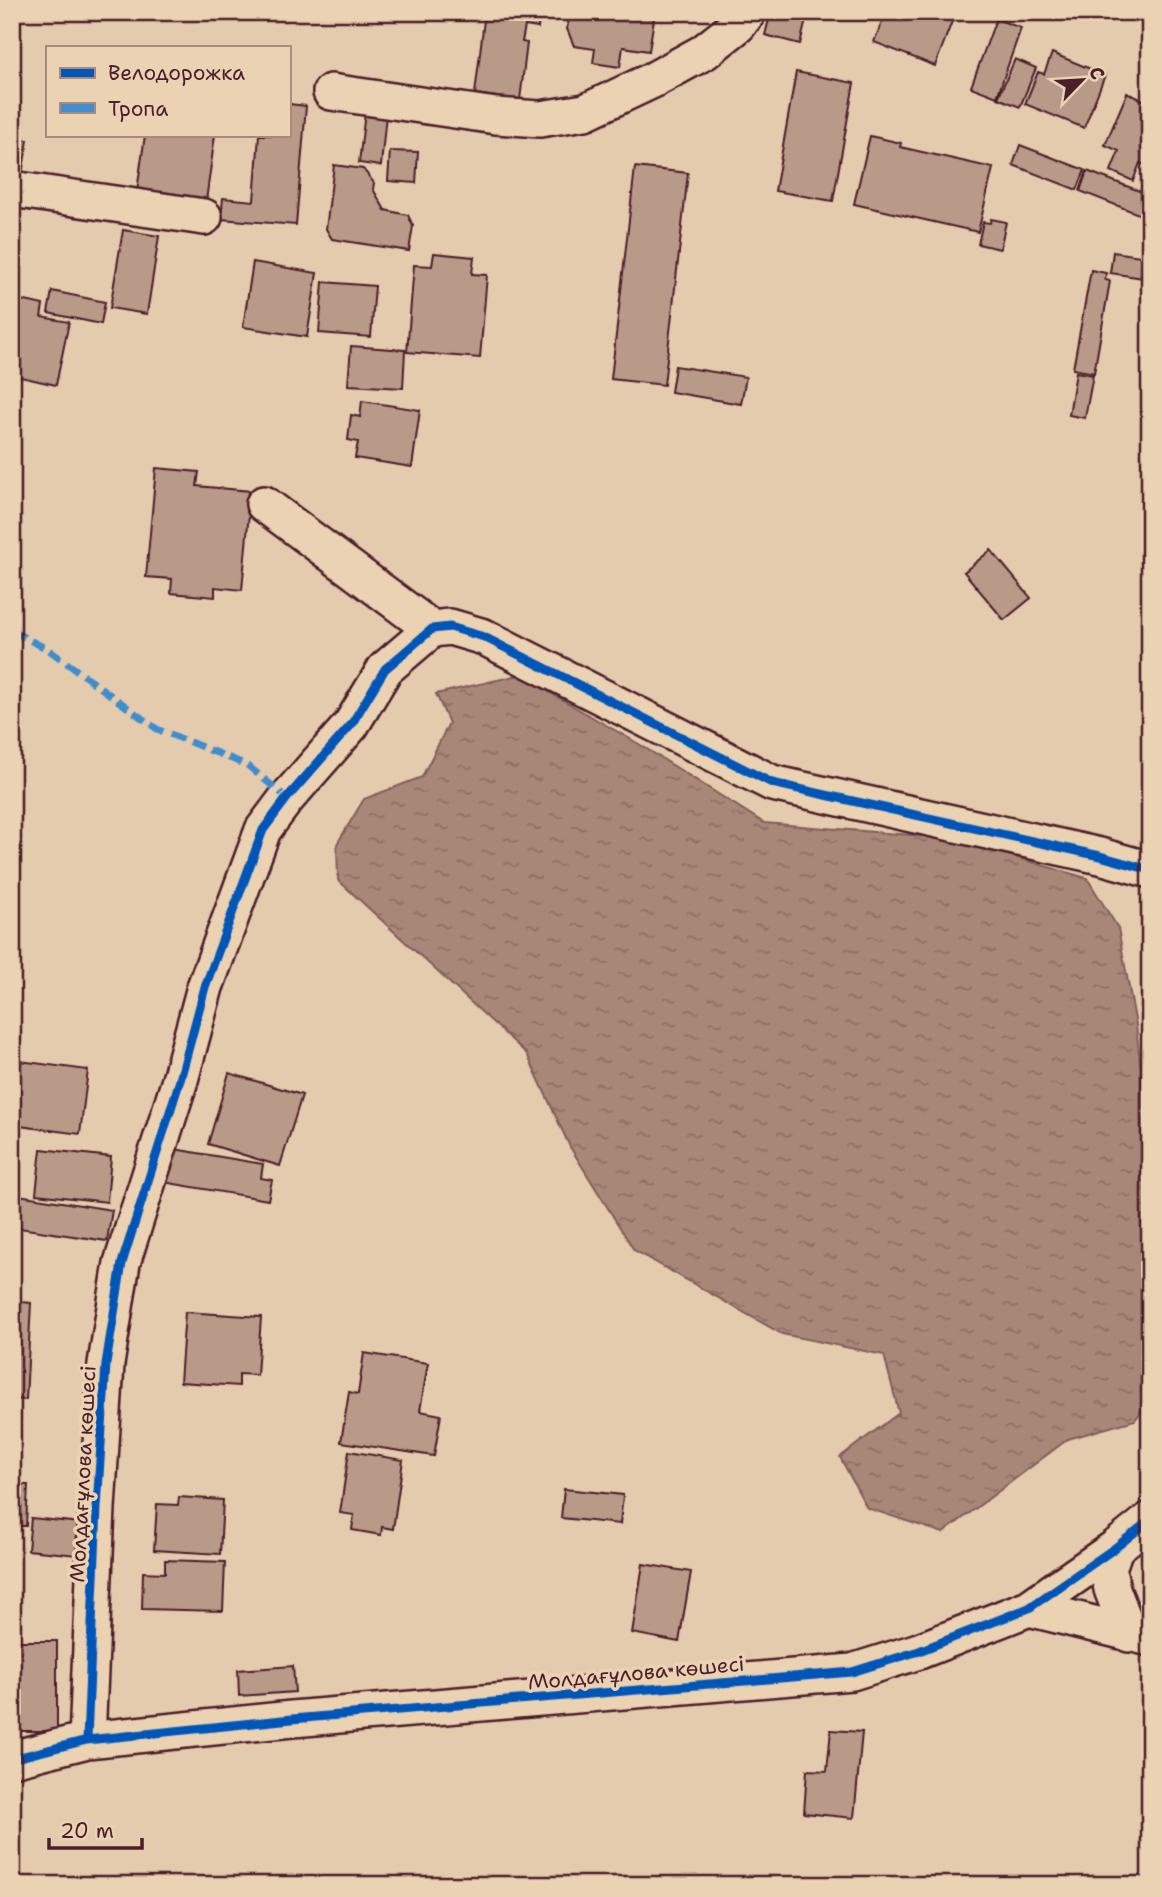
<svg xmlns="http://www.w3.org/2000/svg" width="1162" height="1897" viewBox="0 0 1162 1897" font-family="'Shantell Sans',sans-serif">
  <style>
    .water { fill: url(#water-ripples); stroke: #825d5a; stroke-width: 2 }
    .building { fill: #b99a89; stroke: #4a1f2b; stroke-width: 2 }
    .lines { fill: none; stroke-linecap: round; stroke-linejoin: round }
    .minor-casing { stroke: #4a1f2b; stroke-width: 40 }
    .minor { stroke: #ebd2b2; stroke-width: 35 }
    .quiet { stroke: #418dcd; stroke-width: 7; stroke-dasharray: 14 7; stroke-linecap: butt }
    .cycleway-casing { stroke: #ebd2b2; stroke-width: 13 }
    .cycleway { stroke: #0057b8; stroke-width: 9 }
    .labels { text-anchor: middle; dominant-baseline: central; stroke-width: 7; stroke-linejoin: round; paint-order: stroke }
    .street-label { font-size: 21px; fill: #4a1f2b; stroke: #ebd2b2 }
  </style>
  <defs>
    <pattern id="water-ripples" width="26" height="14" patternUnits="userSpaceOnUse" patternTransform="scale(1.75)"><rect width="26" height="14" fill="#a88779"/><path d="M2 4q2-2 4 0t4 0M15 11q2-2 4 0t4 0" fill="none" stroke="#8b6e63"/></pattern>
  </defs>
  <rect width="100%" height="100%" fill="#e5cbad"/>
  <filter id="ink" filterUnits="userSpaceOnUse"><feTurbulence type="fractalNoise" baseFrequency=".0143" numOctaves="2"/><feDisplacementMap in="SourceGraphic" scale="14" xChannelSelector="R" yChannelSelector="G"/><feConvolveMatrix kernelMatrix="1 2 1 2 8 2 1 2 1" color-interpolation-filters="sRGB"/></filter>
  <g filter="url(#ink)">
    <path class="water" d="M519,675L639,744L764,823L948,838L1087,878L1118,928L1136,1025L1150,1150V1400L1135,1420L1068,1439L943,1533L867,1508L840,1457L899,1413L884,1355L782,1334L634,1250L570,1147L527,1054L338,880L337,844L364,799L422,777L449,723L436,694Z"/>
    <path class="building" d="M485,12H540L538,28L525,26L522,42L527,43L520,100L475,94Z
      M570,12H655L649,51L623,47L620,67L593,63L595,49L574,46L567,29Z
      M771,12H808L800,44L765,35Z
      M886,12H944L954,16L935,66L874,42Z
      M996,19L1021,28L997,97L971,87Z
      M1052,53L1105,75L1084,128L1025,104L1038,72L1044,74Z
      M1015,59L1036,68L1020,107L998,98Z
      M796,72L854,83L833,201L775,191Z
      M1127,93L1150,103V167L1140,163L1133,181L1111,171L1119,151L1105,145Z
      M289,104L306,106L296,225L221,219L223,198L254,201L259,135H289Z
      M365,112L386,114L381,166L359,163Z
      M145,135H215L206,201L137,191Z
      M870,136L901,143L900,147L993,168L978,232L854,204Z
      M12,137L28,140L21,180L12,179Z
      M1020,145L1085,170L1077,190L1013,165Z
      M390,151L418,152L416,183L388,181Z
      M334,165L363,169L374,183L373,189L385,210L408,215L413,226L409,251L332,239L326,229Z
      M635,167L688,173L664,385L611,379Z
      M1087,171L1150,195V228L1146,227L1149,218L1080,191Z
      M991,219L1006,222L1000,249L978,244L983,222L990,223Z
      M123,230L159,236L147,314L110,308Z
      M1113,252L1141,256V259L1150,260V279L1110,273Z
      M434,253L474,257L472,274L487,275L480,358L407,352L414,265L432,266Z
      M253,262L317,273L307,337L243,327Z
      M1091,270L1106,273L1105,280L1110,281L1094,373L1073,369Z
      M323,282L375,286L371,337L319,333Z
      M52,291L105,302L101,324L48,313Z
      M21,300L43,305L41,317L69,322L56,385L12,375V341Z
      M351,346L405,350L403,388L348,385Z
      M675,366L746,377L741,404L671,392Z
      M1076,372L1093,375L1085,418L1069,415Z
      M362,401L420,410L412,467L355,458L358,442L348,440L351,415L360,417Z
      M156,468L199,472L197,486L251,491L242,590L215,587V597L171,593L172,579L146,577Z
      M991,550L1031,598L1004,620L964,572Z
      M12,1060L88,1070L80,1134L12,1125Z
      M229,1073L302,1095L280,1166L208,1144Z
      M168,1148L263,1164L261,1178L272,1180L268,1200L163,1182Z
      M41,1149L111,1157L107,1202L36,1194Z
      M12,1194L112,1210L107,1241L13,1227L12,1231Z
      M12,1301L31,1303L26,1400L12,1399Z
      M185,1312L261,1317L257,1375L239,1374V1386L180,1382Z
      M364,1353L428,1363L420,1411L441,1415L434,1456L341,1442L349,1392L358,1394Z
      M349,1451L403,1460L393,1529L382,1527L381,1535L352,1530L354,1515L340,1513Z
      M12,1485H28L26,1526H12Z
      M564,1489L623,1495L620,1524L561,1518Z
      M179,1497L223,1500L220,1554L154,1550L157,1504L178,1505Z
      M31,1518L81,1523L77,1555L28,1550Z
      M165,1560L225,1562L223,1611L142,1609L143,1572L165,1573Z
      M643,1564L691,1572L679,1642L632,1633Z
      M18,1641H57V1731H12V1653H18Z
      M293,1666L295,1692L239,1696L238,1670Z
      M831,1730L862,1732L854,1818L804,1813L807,1770L827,1771Z"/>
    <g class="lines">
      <g class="minor-casing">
        <path id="minor" d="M331,92L496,116L540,119L585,112L653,80L704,52L738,25L748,12
          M12,189L204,217
          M264,504L432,629
          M1115,1548L1108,1569L1112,1589L1129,1634
          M1029,1608L1150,1638
          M87,1740L97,1508L106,1364L122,1263L180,1080L205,987L263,830L287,798L351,725L385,669L432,629L450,627L484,637L772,783L1100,856L1150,870
          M12,1759L87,1740L292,1719L852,1672L919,1651L1029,1608L1115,1548L1150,1520"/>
      </g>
      <use href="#minor" class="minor"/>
      <path class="quiet" d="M12,631L49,650L157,729L247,765L287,798"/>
      <g class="cycleway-casing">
        <path id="cycleway" d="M87,1740L97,1508L106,1364L122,1263L180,1080L205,987L263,830L287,798L351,725L385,669L432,629L450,627L484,637L772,783L1100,856L1150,870
          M12,1759L87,1740L292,1719L852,1672L919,1651L1029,1608L1115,1548L1150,1520"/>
      </g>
      <use href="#cycleway" class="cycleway"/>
    </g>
  </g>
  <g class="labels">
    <g class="street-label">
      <text transform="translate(83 1474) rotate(-87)">Молдағұлова көшесі</text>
      <text transform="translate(636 1673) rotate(-5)">Молдағұлова көшесі</text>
    </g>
  </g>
  <rect width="1162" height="1897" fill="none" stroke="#ebd2b2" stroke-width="42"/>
  <rect x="21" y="21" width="1120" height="1855" fill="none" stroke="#4a1f2b" stroke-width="2.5" filter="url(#ink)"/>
  <rect x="46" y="46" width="245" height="91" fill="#ebd2b2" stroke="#ab8a7c" stroke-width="2"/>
  <rect x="60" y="68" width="35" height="10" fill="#0057b8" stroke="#ab8a7c" stroke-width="2"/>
  <text x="108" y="80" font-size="21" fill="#4a1f2b">Велодорожка</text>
  <rect x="60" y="103" width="35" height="10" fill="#418dcd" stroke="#ab8a7c" stroke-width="2"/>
  <text x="108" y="116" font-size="21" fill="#4a1f2b">Тропа</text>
  <g transform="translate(1082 80) rotate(65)" stroke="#ebd2b2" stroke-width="5" paint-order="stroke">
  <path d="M0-5L12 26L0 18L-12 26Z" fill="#4a1f2b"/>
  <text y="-10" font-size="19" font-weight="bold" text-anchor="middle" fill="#4a1f2b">С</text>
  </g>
  <path d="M49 1838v10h93v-10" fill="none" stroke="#4a1f2b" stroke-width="3.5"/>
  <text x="60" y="1838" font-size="21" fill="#4a1f2b" stroke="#ebd2b2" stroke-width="5" paint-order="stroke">20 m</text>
</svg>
